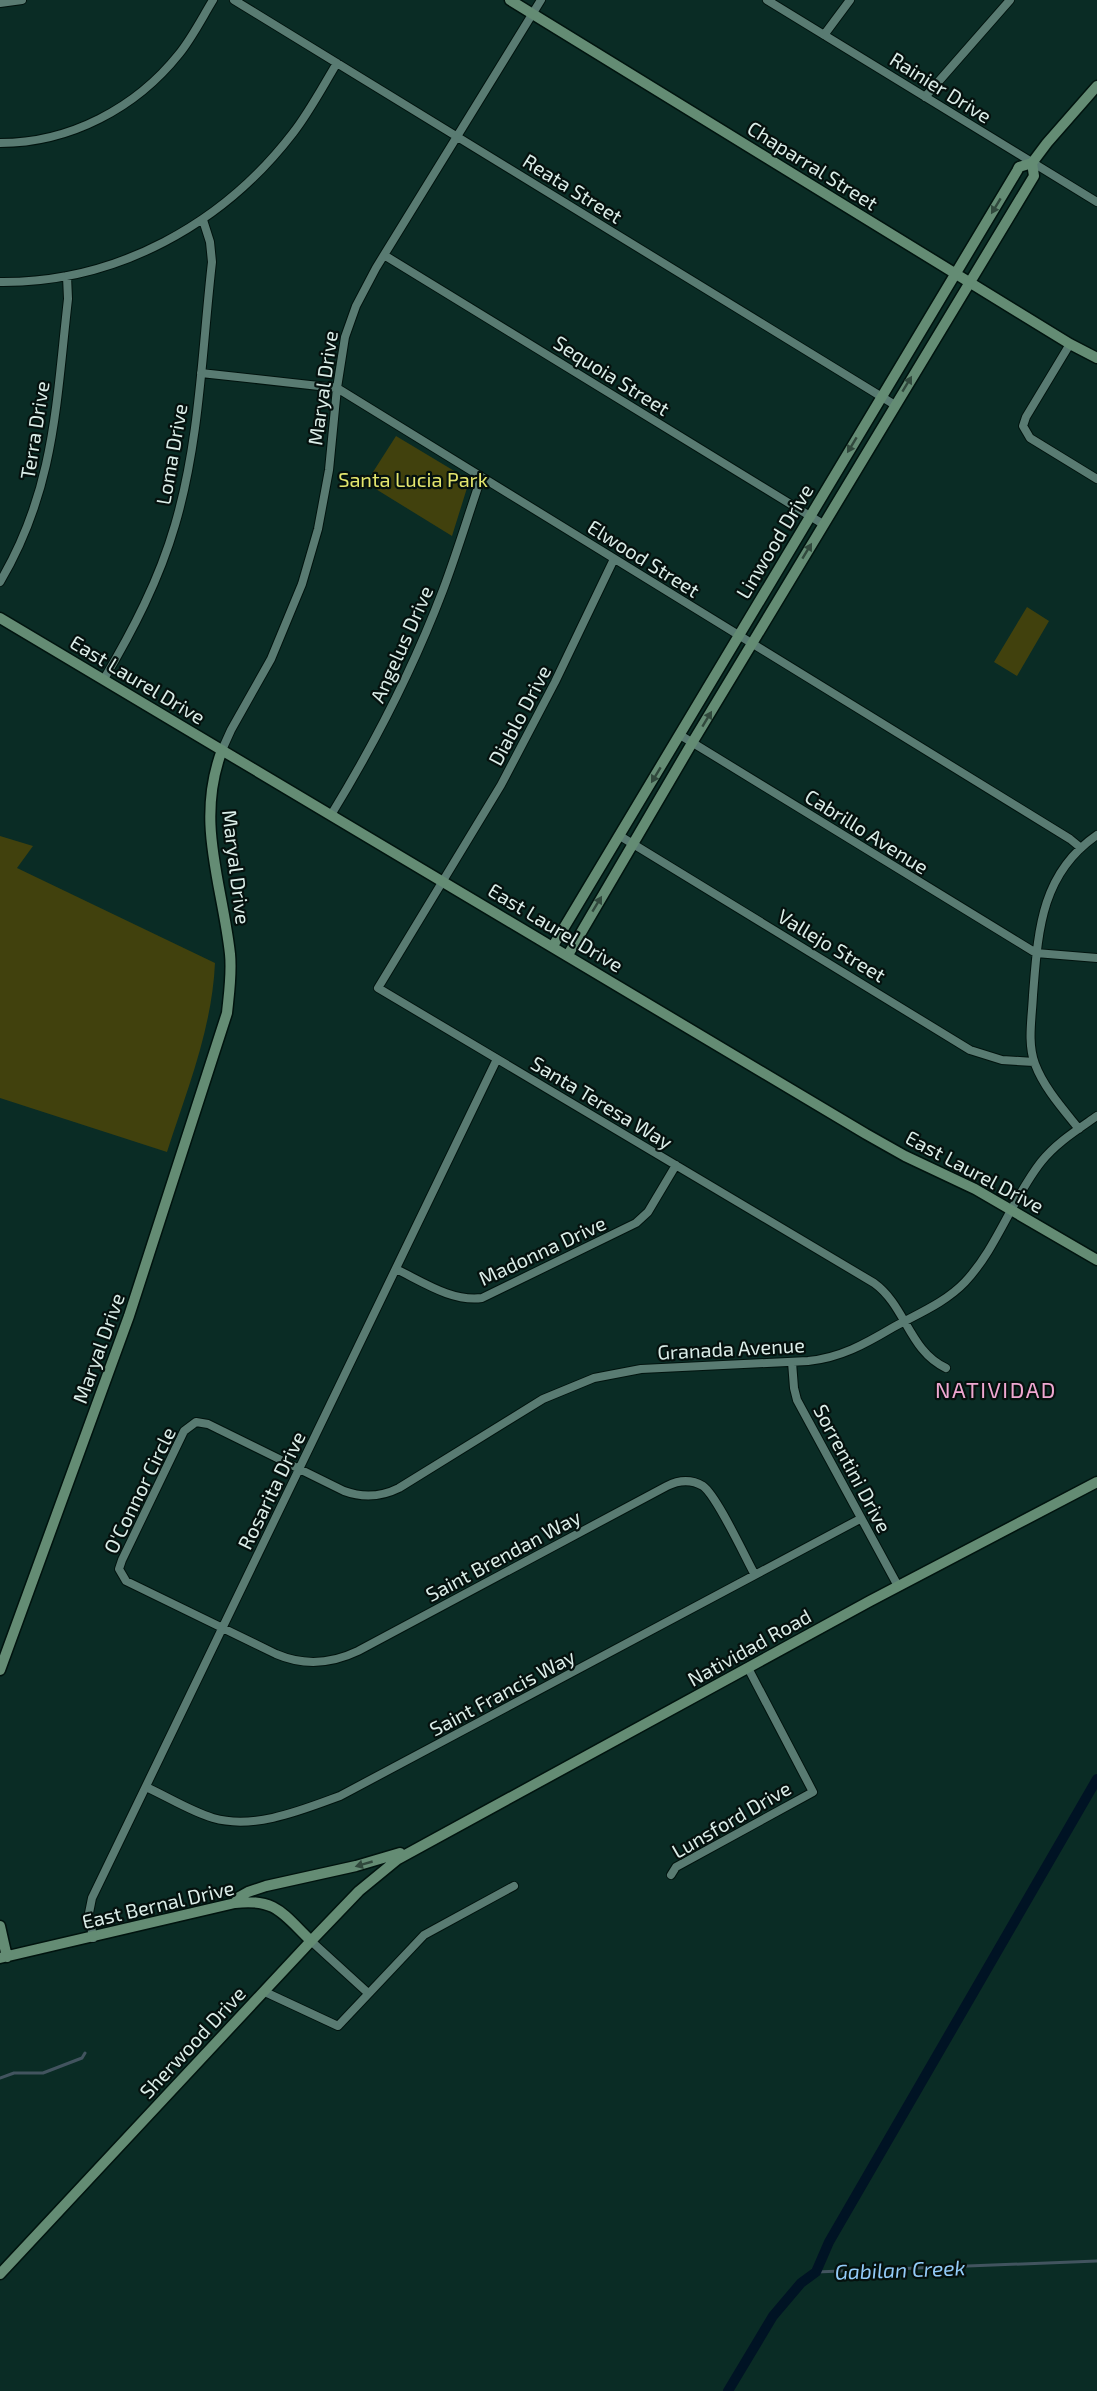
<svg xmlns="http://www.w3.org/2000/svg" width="1097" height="2391" viewBox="0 0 1097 2391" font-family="'Exo 2',sans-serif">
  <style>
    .green { fill: #41410d }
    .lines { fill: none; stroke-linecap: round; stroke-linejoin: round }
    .stream { stroke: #42545f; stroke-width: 3 }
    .canal { stroke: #001324; stroke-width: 10 }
    .street-casing { stroke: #00130e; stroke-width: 10 }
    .secondary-casing { stroke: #00130e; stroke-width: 13 }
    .street { stroke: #597b72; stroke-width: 8 }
    .secondary { stroke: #648c74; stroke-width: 10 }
    .oneway { fill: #30483c }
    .labels { text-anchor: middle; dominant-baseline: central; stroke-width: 4.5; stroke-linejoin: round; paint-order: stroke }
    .street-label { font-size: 20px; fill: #dbede8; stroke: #05110e }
    .park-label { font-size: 20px; fill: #e4e66d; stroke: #05110e }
    .water-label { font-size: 21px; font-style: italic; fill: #93cbf8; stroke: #05110e }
    .quarter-label { font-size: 22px; letter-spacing: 1.5px; fill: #efa7d1; stroke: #05110e }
  </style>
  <rect width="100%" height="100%" fill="#0a2c25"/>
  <path class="green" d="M396,436L461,475L466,481L467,488L452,536L366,483Z
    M1027,607L1049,621L1017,676L994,662Z
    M0,836L33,846L17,868L215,963C212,1029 187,1090 167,1152L0,1098Z"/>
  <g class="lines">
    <path class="stream" d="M0,2078L14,2073H43L82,2058L85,2053
      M816,2272L1097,2261"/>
    <path class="canal" d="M728,2391L773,2316L801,2283L816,2272L829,2242L1097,1779"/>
    <g class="street-casing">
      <path id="street" d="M234,0L895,405
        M767,0L1097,202
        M0,3L22,0
        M824,35L850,0
        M925,97L1010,0
        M0,143C70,143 136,108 179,54C192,38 202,18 213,0
        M384,255L823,524
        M0,282C117,283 223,224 293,133C310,111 323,86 337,63
        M1070,344L1026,417L1023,426L1030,438L1097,479
        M201,373L337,388L1070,839L1081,848
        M614,559L555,682L501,785L378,988L874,1283C906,1306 909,1351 946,1368
        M0,582C55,489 56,403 68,299L67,276
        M104,679C133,630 159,580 175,525C200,440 202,349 212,262L210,242L203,220
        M680,735L1036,953L1097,958
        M222,750L231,730L271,659L302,584L318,529L329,470L337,388L345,337L356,306L376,268L541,0
        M331,815C375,743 413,669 443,590C457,553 468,516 481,478
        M620,836L970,1050L1002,1060L1034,1062
        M1079,1129C1063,1109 1044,1088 1035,1064C1027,1043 1032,1018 1033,995C1038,933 1040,874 1097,835
        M396,1269C423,1282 452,1302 482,1298L636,1223L648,1212L676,1165
        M792,1362L794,1388L797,1400L898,1586
        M755,1575C745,1557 717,1496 703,1486C691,1479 679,1480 667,1486L358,1651C331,1664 304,1666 276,1654L126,1581L119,1569L122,1560L184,1431L196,1422L208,1424L344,1491C363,1498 381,1497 399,1488L543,1399L594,1378L641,1369L808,1361C840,1358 865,1344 892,1328C917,1314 945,1303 965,1282C997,1248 1012,1199 1041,1162C1056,1143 1077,1130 1097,1116
        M146,1787C168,1797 190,1811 213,1818C254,1830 302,1810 340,1796L860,1519
        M671,1875L676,1867L813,1792L748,1668
        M93,1938L89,1913L92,1898L497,1059
        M311,1941L368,1993
        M265,1992L338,2026L424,1935L514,1886"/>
    </g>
    <g class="secondary-casing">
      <path id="secondary" d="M510,0L1070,344L1097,358
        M0,618L866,1134L905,1156L975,1189L1097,1260
        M553,946L1017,171L1019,167L1032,163L1047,143L1097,86
        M568,955L692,743L1034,176L1032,163
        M0,1670L129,1316L227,1013C229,993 232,974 230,954C222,882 195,822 222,750
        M235,1903L239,1897L248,1892L266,1886L356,1866L400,1853
        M0,1926L7,1957
        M0,1958L235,1903C276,1898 283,1914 311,1941
        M0,2274L311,1941L359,1891L398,1859L870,1601L1097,1482"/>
    </g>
    <use href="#street" class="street"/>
    <use href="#secondary" class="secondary"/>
  </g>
  <defs><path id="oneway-solid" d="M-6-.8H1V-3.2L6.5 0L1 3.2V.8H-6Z" transform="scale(1.5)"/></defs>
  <g class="oneway">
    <use href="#oneway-solid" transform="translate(996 206) rotate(121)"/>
    <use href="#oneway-solid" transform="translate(907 384) rotate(-59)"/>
    <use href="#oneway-solid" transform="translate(852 445) rotate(121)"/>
    <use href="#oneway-solid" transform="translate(807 551) rotate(-59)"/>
    <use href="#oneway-solid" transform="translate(707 719) rotate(-59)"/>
    <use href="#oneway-solid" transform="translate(656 775) rotate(121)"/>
    <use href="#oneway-solid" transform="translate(597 904) rotate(-59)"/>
    <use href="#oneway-solid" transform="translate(364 1864) rotate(164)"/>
  </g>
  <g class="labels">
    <g class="street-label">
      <text transform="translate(941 87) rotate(32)">Rainier Drive</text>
      <text transform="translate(813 165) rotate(32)">Chaparral Street</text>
      <text transform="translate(573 188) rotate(32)">Reata Street</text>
      <text transform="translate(612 375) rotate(32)">Sequoia Street</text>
      <text transform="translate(322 388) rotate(-82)">Maryal Drive</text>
      <text transform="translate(34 430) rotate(-81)">Terra Drive</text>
      <text transform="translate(171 454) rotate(-80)">Loma Drive</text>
      <text transform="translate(774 541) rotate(-59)">Linwood Drive</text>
      <text transform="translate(644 558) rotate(32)">Elwood Street</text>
      <text transform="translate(401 644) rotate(-66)">Angelus Drive</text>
      <text transform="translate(138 679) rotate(31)">East Laurel Drive</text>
      <text transform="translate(519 715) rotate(-62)">Diablo Drive</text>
      <text transform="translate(867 831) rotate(32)">Cabrillo Avenue</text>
      <text transform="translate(237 867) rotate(83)">Maryal Drive</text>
      <text transform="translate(556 927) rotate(31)">East Laurel Drive</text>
      <text transform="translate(832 945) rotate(31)">Vallejo Street</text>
      <text transform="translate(602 1102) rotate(31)">Santa Teresa Way</text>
      <text transform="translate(975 1171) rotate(28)">East Laurel Drive</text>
      <text transform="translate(542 1250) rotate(-25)">Madonna Drive</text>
      <text transform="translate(98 1348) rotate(-70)">Maryal Drive</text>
      <text transform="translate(731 1348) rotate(-3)">Granada Avenue</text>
      <text transform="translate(853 1468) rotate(62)">Sorrentini Drive</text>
      <text transform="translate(139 1490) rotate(-64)">O'Connor Circle</text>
      <text transform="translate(271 1490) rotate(-64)">Rosarita Drive</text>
      <text transform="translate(503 1555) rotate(-28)">Saint Brendan Way</text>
      <text transform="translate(749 1647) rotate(-29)">Natividad Road</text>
      <text transform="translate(502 1692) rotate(-28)">Saint Francis Way</text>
      <text transform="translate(731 1819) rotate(-30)">Lunsford Drive</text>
      <text transform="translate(158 1904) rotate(-13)">East Bernal Drive</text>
      <text transform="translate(192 2042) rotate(-47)">Sherwood Drive</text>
    </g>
    <g class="park-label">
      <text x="413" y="479">Santa Lucia Park</text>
    </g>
    <g class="water-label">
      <text transform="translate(900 2269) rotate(-2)">Gabilan Creek</text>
    </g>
    <g class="quarter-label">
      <text x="996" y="1389">NATIVIDAD</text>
    </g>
  </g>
</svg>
